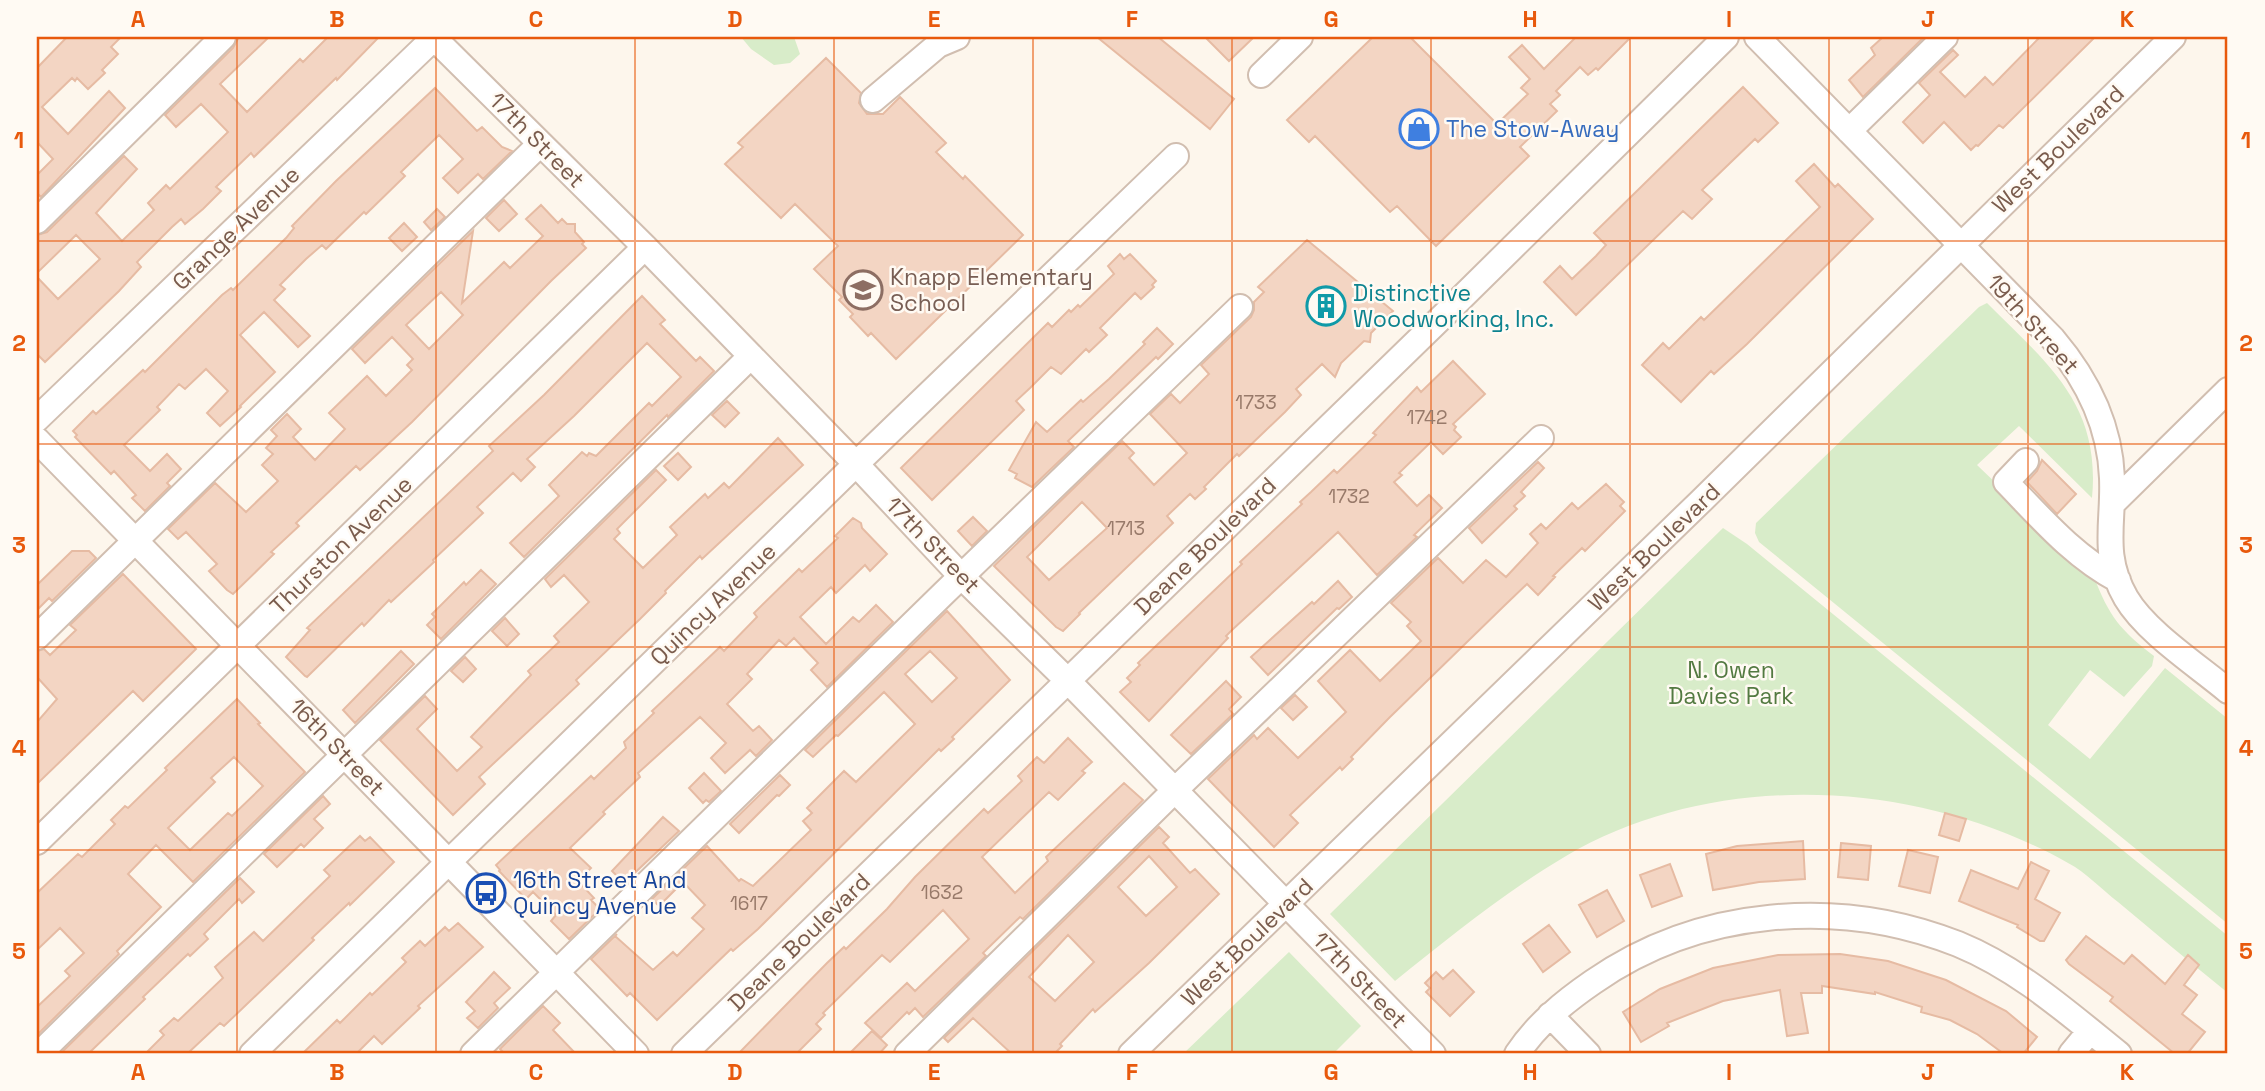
<svg xmlns="http://www.w3.org/2000/svg" width="2265" height="1091" viewBox="0 0 2265 1091" font-family="'Space Grotesk',sans-serif">
  <style>
    .green { fill: #d8ecc9 }
    .building { fill: #f3d5c3; stroke: #e6bba3; stroke-width: 2; fill-rule: evenodd }
    .lines { fill: none; stroke-linecap: round; stroke-linejoin: round }
    .minor-casing { stroke: #d1beb0; stroke-width: 28 }
    .minor { stroke: #fff; stroke-width: 24 }
    .grid { fill: none; stroke: #e8590c; stroke-width: 2; stroke-opacity: 0.55 }
    .labels { text-anchor: middle; dominant-baseline: central; stroke-width: 5; stroke-linejoin: round; paint-order: stroke }
    .number-label { font-size: 19px; fill: #987a6a }
    .shop-label { font-size: 23px; fill: #366cbe; stroke: #fffaf3; text-anchor: start }
    .street-label { font-size: 23px; fill: #7a5c4d; stroke: #fffaf3 }
    .education-label { font-size: 23px; fill: #785e54; stroke: #fffaf3; text-anchor: start }
    .culture-label { font-size: 23px; fill: #0d838f; stroke: #fffaf3; text-anchor: start }
    .park-label { font-size: 23px; fill: #537a41; stroke: #fffaf3 }
    .transit-label { font-size: 23px; fill: #164399; stroke: #fffaf3; text-anchor: start }
    .neatline { fill: none; stroke: #e8590c; stroke-width: 2.5 }
    .grid-label { font-size: 23px; text-anchor: middle; font-weight: bold; fill: #e8590c }
  </style>
  <rect width="100%" height="100%" fill="#fdf6ec"/>
  <path class="green" d="M741,37H794L800,54L790,63L774,65L751,49Z
    M1987,303C2048,364 2101,404 2092,498L2019,426L1977,465L2094,577C2109,616 2120,630 2154,656L2152,666L2124,697L2090,670L2048,725L2090,759L2165,668L2228,719V924L1759,542L1755,533L1756,523L1979,307Z
    M1723,528L1747,544L2228,936V993C2191,963 2155,933 2118,902C2102,890 2086,872 2068,863C1919,779 1716,768 1566,856C1505,892 1450,937 1395,981L1330,914Z
    M1289,952L1361,1026L1333,1054H1183Z"/>
  <path class="building" d="M67,37H121L111,47L118,54L102,70L105,73L88,89L77,78L75,81L72,78L42,107L68,134L109,91L125,108L41,197L37,193V175L53,159L37,142V68Z
    M239,37H269L220,84L247,112L300,59L303,62L328,37H379L337,80L336,78L254,157L251,153L216,187L221,191L203,209L185,224L181,219L172,227L137,262L141,267L119,291L45,362L37,354V277L58,299L100,259L76,235L37,273V235L47,232L124,156L137,169L96,213L122,241L154,210L148,203L166,185L170,189L228,132L201,104L176,127L165,115L233,48Z
    M1097,37H1158L1234,99L1210,129Z
    M1205,37H1254L1229,61Z
    M1373,37H1410L1497,124L1528,94L1521,88L1530,79L1509,57L1522,45L1544,69L1576,37H1631L1598,70L1596,68L1588,75L1580,67L1556,91L1560,95L1550,104L1557,111L1520,147L1529,156L1436,246L1397,206L1390,212L1315,136L1309,142L1287,120Z
    M1883,37H1924L1863,97L1849,80L1875,55L1871,48Z
    M2040,37H2095L2003,128L1999,125L1978,146L1976,145L1971,150L1944,122L1923,143L1903,122L1930,95L1919,83L1953,50L1958,55L1940,72L1965,97L1985,77L1993,85Z
    M826,58L861,93L859,103L867,114H883L900,97L946,143L936,152L963,179L965,176L1023,235L896,359L871,333L868,336L850,317L853,314L839,300L842,297L814,269L838,246L795,204L781,218L725,164L743,147L738,143Z
    M1743,87L1778,123L1758,142L1755,139L1702,190L1712,199L1692,219L1683,211L1576,315L1544,282L1560,266L1572,279L1596,256L1606,245L1594,233Z
    M435,88L477,131L482,127L502,147L512,151L483,179L478,174L458,193L443,178L463,159L439,135L401,172L405,176L366,214L364,212L326,249L322,245L306,259L280,285L285,289L274,300L310,336L298,347L264,312L240,335L275,372L240,406L241,407L220,426L207,413L228,391L206,369L185,389L179,384L157,407L160,410L124,445L150,471L167,454L181,469L167,483L170,486L145,511L132,498L136,495L114,471L111,474L75,437L77,435L73,431L93,411L96,414L143,370L145,372L222,295L231,288L233,290L286,238L294,228L292,226L336,181Z
    M1814,164L1835,187L1838,184L1873,219L1747,344L1714,374L1711,371L1681,402L1642,365L1663,343L1669,349L1701,317L1704,320L1820,207L1796,181Z
    M504,200L517,214L499,231L486,218Z
    M541,205L558,223L562,219L567,224H575V232L584,242L582,244L586,248L551,281L412,422L360,470L356,466L296,523L299,526L271,552L274,554L233,594L227,590L209,571L217,564L186,532L178,539L168,529L215,483L246,512L278,481L262,465L273,454L266,448L277,436L271,430L287,414L301,429L293,437L315,460L345,429L329,413L367,376L386,396L412,370L407,365L413,359L392,337L365,363L352,349L473,231L462,303L504,262L510,268L543,236L526,219ZM441,292L463,315L429,349L406,325Z
    M437,209L445,217L431,230L424,222Z
    M404,223L417,237L402,251L389,238Z
    M1307,240L1393,311L1371,333L1370,342L1364,341L1341,363L1335,377L1322,364L1296,389L1301,395L1285,412L1239,456L1237,454L1204,487L1206,489L1195,499L1190,494L1167,516L1173,523L1079,613L1080,614L1063,631L1056,627L994,566L1122,441L1134,453L1129,458L1154,485L1187,453L1150,414L1171,394L1180,403L1209,374L1201,365L1251,317L1254,310V302L1264,292L1258,287ZM1082,502L1107,528L1049,580L1027,557Z
    M1120,254L1124,259L1130,254L1156,281L1152,285L1154,287L1141,299L1135,293L1100,328L1107,335L1089,352L1086,349L1061,374L1051,367L1030,388L1016,401L1024,410L932,500L901,468L1048,323L1052,327L1069,310L1071,312L1078,305L1080,307L1114,274L1108,266Z
    M642,296L665,320L660,324L696,361L700,357L714,371L668,417L667,415L524,557L510,543L559,496L549,485L582,452L587,456L589,453L596,456L649,403L652,406L681,377L647,343L574,416L527,459L535,467L521,481L513,473L477,507L483,513L433,560L434,562L391,602L389,600L364,626L362,623L307,677L305,676L286,657L310,630L307,628L493,451L489,446L544,395Z
    M1157,328L1173,344L1158,359L1156,357L1068,441L1074,447L1032,487L1015,478L1017,474L1009,470L1036,422L1047,432L1081,400L1083,402L1109,379L1145,344L1143,342Z
    M1453,361L1485,394L1453,424L1456,427L1454,430L1461,437L1443,454L1431,442L1399,473L1402,475L1394,482L1417,506L1429,495L1442,508L1414,535L1417,537L1377,575L1338,532L1232,630L1226,636L1228,638L1149,721L1120,692L1131,682L1127,678L1140,665L1138,663L1242,564L1240,562L1302,504L1300,502L1311,492L1334,470L1337,473L1376,435L1373,433L1417,387L1421,392Z
    M727,401L739,413L725,427L712,415Z
    M778,438L803,465L702,559L700,556L665,591L666,593L640,619L576,680L579,684L479,777L485,784L453,815L380,740L425,696L437,709L417,729L457,771L482,747L471,737L531,675L528,671L559,642L554,636L589,602L564,575L551,587L545,579L656,470L666,480L617,529L620,533L614,539L643,568L677,535L670,527L705,494L708,498L724,483L729,488Z
    M678,453L691,467L678,480L664,466Z
    M2042,460L2076,494L2057,514L2027,482L2037,471Z
    M1538,462L1544,468L1521,492L1525,496L1514,506L1517,509L1482,543L1469,528Z
    M1606,484L1624,502L1620,506L1625,511L1585,551L1582,548L1553,576L1555,577L1538,595L1527,584L1504,606L1389,718L1351,757L1353,759L1342,770L1340,767L1290,815L1298,823L1274,847L1208,779L1254,735L1257,739L1268,728L1298,758L1346,712L1318,681L1350,650L1380,681L1421,641L1407,626L1411,622L1391,603L1438,558L1463,583L1486,560L1506,577L1538,543L1530,534L1541,524L1546,529L1572,503L1578,509Z
    M973,517L987,531L972,546L958,531Z
    M853,518L861,523L862,528L887,554L870,571L865,565L836,593L831,587L800,617L826,644L853,617L859,622L876,605L893,622L827,687L811,670L818,663L794,638L786,646L779,640L747,674L752,679L727,704L753,731L759,726L772,740L756,756L750,750L725,773L711,758L726,743L700,717L638,773L640,777L603,812L605,814L570,848L591,868L578,881L594,898L591,900L600,909L569,939L551,921L556,915L533,892L526,899L499,871L500,870L496,865L591,776L594,779L626,748L624,742L654,713L652,711L720,647L724,651L757,617L754,613L799,569L802,572L838,538L835,536Z
    M72,551H89L96,558L52,601L49,598L37,610V585Z
    M481,570L496,584L441,639L427,625L435,617L432,614L464,582L466,585Z
    M123,574L196,649L143,701L133,691L37,784V722L57,699L37,677V651L44,649L50,655L76,630L70,625Z
    M1338,581L1352,597L1339,609L1337,608L1268,675L1251,657L1312,602L1314,604Z
    M947,611L1010,680L952,737L954,739L941,751L939,749L758,929L733,951L731,949L657,1020L630,993L627,996L591,959L617,934L615,936L653,970L673,952L677,956L704,929L692,918L705,905L683,882L659,906L652,899L707,846L739,881L741,879L753,886L811,830L803,821L812,813L807,808L844,771L856,782L915,724L884,692L838,736L836,735L813,757L805,750ZM930,651L957,678L932,702L905,674Z
    M505,618L519,634L507,646L492,631Z
    M401,651L414,664L355,723L343,710Z
    M465,657L476,669L463,682L451,671Z
    M1226,681L1241,697L1229,709L1233,714L1191,754L1171,735Z
    M1295,695L1307,707L1293,720L1281,708Z
    M237,699L260,723L258,724L305,772L193,882L156,845L128,874L161,907L117,951L119,954L37,1035V1007L70,976L65,971L84,953L60,928L37,950V893L78,854L82,857L115,824L111,820L125,806L128,808L167,770L165,768ZM234,757L263,786L232,816L228,813L190,850L168,828L215,782L211,778Z
    M1068,738L1092,762L1082,771L1085,773L1058,800L1049,792L982,857L1015,893L1048,861L1046,857L1124,783L1143,800L1023,919L1020,917L983,953L986,956L923,1017L915,1008L909,1014L907,1012L881,1038L865,1023L907,983L915,991L969,939L943,910L890,962L882,955L823,1013L825,1015L816,1024L821,1029L796,1054H738L827,963L844,947L846,949L887,909L915,877L984,809L988,813L1022,781L1018,776L1037,757L1044,763Z
    M704,773L721,791L709,802L706,800L703,803L689,788Z
    M780,775L790,785L779,796L777,795L739,833L730,824Z
    M323,796L330,804L314,819L323,828L304,847L301,844L277,867L264,854Z
    M1945,813L1966,819L1959,841L1939,835Z
    M663,817L679,831L624,883L612,871Z
    M1159,827L1169,837L1163,843L1190,873L1195,869L1219,894L1149,963L1095,1012L1093,1009L1060,1044L1062,1046L1054,1054H1012L973,1018L948,1042L944,1038ZM1149,856L1177,887L1146,916L1118,887ZM1068,935L1094,962L1055,1001L1029,977Z
    M360,836L365,841L370,837L394,862L350,905L349,903L312,938L314,940L289,964L224,1026L220,1023L187,1054H145L164,1035L160,1031L174,1018L178,1021L223,978L215,967L254,932L263,941L330,876L324,870Z
    M1803,841L1805,879L1759,882L1713,890L1706,854L1737,846Z
    M1841,843L1871,846L1868,880L1838,877Z
    M1908,850L1938,857L1930,893L1899,886Z
    M2031,862L2049,871L2035,899L2060,913L2044,941H2040L2017,927L2018,925L1959,901L1971,870L2018,889Z
    M1670,864L1682,896L1652,907L1640,875Z
    M240,878L254,892L242,903L239,899L204,934L208,939L190,956L188,954L143,997L145,999L88,1054H60Z
    M1607,890L1624,921L1597,937L1579,905Z
    M458,923L483,947L418,1006L420,1008L382,1044L374,1036L356,1054H302L337,1020L340,1023L370,993L372,995L406,962L402,958L420,941L425,946L445,927L449,931Z
    M1549,925L1570,952L1543,972L1523,944Z
    M2086,936L2124,964L2132,955L2165,984L2188,955L2199,965L2184,985L2197,995L2182,1014L2205,1032L2187,1054H2175L2110,1001L2113,997L2069,964L2066,960Z
    M1840,954L1888,961L1946,980L2006,1011L2037,1037L2023,1054H2004L1977,1034L1950,1020L1921,1012L1922,1007L1875,992V994L1822,986V993H1801L1808,1033L1787,1036L1780,990L1723,1001L1667,1023L1669,1026L1641,1042L1623,1012L1660,989L1713,968L1778,955Z
    M1453,970L1474,992L1450,1016L1426,992L1430,988L1425,983L1436,972L1443,979Z
    M494,972L510,988L494,1003L498,1008L478,1028L467,1018L475,1011L466,1002Z
    M543,1006L560,1023L553,1030L576,1054H505L500,1049Z
    M872,1031L887,1045L879,1054H849Z"/>
  <g class="lines">
    <g class="minor-casing">
      <path id="minor" d="M433,37L645,247L856,464L961,576L1067,680L1433,1054
        M1757,37L2053,339C2087,379 2110,424 2112,478C2114,523 2101,555 2126,598C2146,632 2197,665 2228,691
        M1261,75L1300,37
        M873,100L938,45L957,37
        M1849,131L1945,37
        M37,221L223,37
        M37,419L435,37
        M37,440L636,1054
        M2026,461L2006,482C2041,518 2073,556 2118,580
        M2112,504L2228,390
        M37,637L540,144
        M37,842L645,247
        M1550,1015L1588,1054
        M39,1054L751,356
        M252,1054L856,464L1176,156
        M473,1054L944,593L1240,307
        M684,1054L1443,316L1726,37
        M907,1054L1175,790L1541,438
        M1131,1054L1699,503L2173,37
        M1517,1054C1537,1024 1564,1002 1593,982C1699,908 1839,897 1958,944C2019,969 2068,1013 2119,1054
        M2071,1054L2090,1031"/>
    </g>
    <use href="#minor" class="minor"/>
  </g>
  <path class="grid" d="M237,37V1054M436,37V1054M635,37V1054M834,37V1054M1033,37V1054M1232,37V1054M1431,37V1054M1630,37V1054M1829,37V1054M2028,37V1054M37,241H2228M37,444H2228M37,647H2228M37,850H2228"/>
  <defs>
    <g id="shop-ring" transform="scale(2.0125)"><circle r="9.5" fill="#fffaf3" stroke="#3f7fe0" stroke-width="1.5"/><path d="M-5-2.5h2.3a2.7 3.5 0 0 1 5.4 0H5L5.5 6h-11ZM-1.5-2.5h3a1.5 2.3 0 0 0-3 0Z" fill="#3f7fe0"/></g>
    <g id="school-ring" transform="scale(2.0125)"><circle r="9.5" fill="#fffaf3" stroke="#8d6e63" stroke-width="1.5"/><path d="M0-5L7-2L0 1L-7-2ZM-4 1L0 2.5L4 1V4Q0 6-4 4Z" fill="#8d6e63"/></g>
    <g id="building-ring" transform="scale(2.0125)"><circle r="9.5" fill="#fffaf3" stroke="#0f9aa8" stroke-width="1.5"/><path d="M-4-6H4V6H1V3H-1V6H-4ZM-2.5-4.3h1.7v1.8h-1.7ZM.8-4.3h1.7v1.8H.8ZM-2.5-1h1.7V.8h-1.7ZM.8-1h1.7V.8H.8Z" fill="#0f9aa8"/></g>
    <g id="bus-ring" transform="scale(2.0125)"><circle r="9.5" fill="#fffaf3" stroke="#1a4fb4" stroke-width="1.5"/><path d="M-5-6H5V4H4V6H2V4H-2V6H-4V4H-5ZM-3.5-4V0h7V-4ZM-3.5 1.2v1.5H-2V1.2ZM2 1.2v1.5H3.5V1.2Z" fill="#1a4fb4"/></g>
  </defs>
  <g fill-rule="evenodd">
    <use href="#shop-ring" x="1419" y="129"/>
    <use href="#school-ring" x="863" y="290"/>
    <use href="#building-ring" x="1326" y="306"/>
    <use href="#bus-ring" x="486" y="893"/>
  </g>
  <g class="labels">
    <g class="number-label">
      <text x="1256" y="402">1733</text>
      <text x="1427" y="417">1742</text>
      <text x="1349" y="496">1732</text>
      <text x="1126" y="528">1713</text>
      <text x="942" y="892">1632</text>
      <text x="749" y="903">1617</text>
    </g>
    <g class="shop-label">
      <text x="1446" y="129">The Stow-Away</text>
    </g>
    <g class="street-label">
      <text transform="translate(537 140) rotate(45)">17th Street</text>
      <text transform="translate(2058 149) rotate(-44)">West Boulevard</text>
      <text transform="translate(236 228) rotate(-44)">Grange Avenue</text>
      <text transform="translate(2033 324) rotate(48)">19th Street</text>
      <text transform="translate(341 545) rotate(-44)">Thurston Avenue</text>
      <text transform="translate(933 545) rotate(46)">17th Street</text>
      <text transform="translate(1205 546) rotate(-44)">Deane Boulevard</text>
      <text transform="translate(1654 547) rotate(-44)">West Boulevard</text>
      <text transform="translate(713 604) rotate(-44)">Quincy Avenue</text>
      <text transform="translate(337 747) rotate(46)">16th Street</text>
      <text transform="translate(799 942) rotate(-44)">Deane Boulevard</text>
      <text transform="translate(1247 942) rotate(-44)">West Boulevard</text>
      <text transform="translate(1360 980) rotate(46)">17th Street</text>
    </g>
    <g class="education-label">
      <text x="890" y="277">Knapp Elementary<tspan x="890" dy="26">School</tspan></text>
    </g>
    <g class="culture-label">
      <text x="1353" y="293">Distinctive<tspan x="1353" dy="26">Woodworking, Inc.</tspan></text>
    </g>
    <g class="park-label">
      <text x="1731" y="670">N. Owen<tspan x="1731" dy="26">Davies Park</tspan></text>
    </g>
    <g class="transit-label">
      <text x="513" y="880">16th Street And<tspan x="513" dy="26">Quincy Avenue</tspan></text>
    </g>
  </g>
  <rect width="2265" height="1091" fill="none" stroke="#fffaf3" stroke-width="77"/>
  <rect x="38" y="38" width="2188" height="1014" class="neatline"/>
  <g class="grid-label">
    <text x="138" y="27">A</text>
    <text x="337" y="27">B</text>
    <text x="536" y="27">C</text>
    <text x="735" y="27">D</text>
    <text x="934" y="27">E</text>
    <text x="1132" y="27">F</text>
    <text x="1331" y="27">G</text>
    <text x="1530" y="27">H</text>
    <text x="1729" y="27">I</text>
    <text x="1928" y="27">J</text>
    <text x="2127" y="27">K</text>
    <text x="19" y="148">1</text>
    <text x="2246" y="148">1</text>
    <text x="19" y="351">2</text>
    <text x="2246" y="351">2</text>
    <text x="19" y="553">3</text>
    <text x="2246" y="553">3</text>
    <text x="19" y="756">4</text>
    <text x="2246" y="756">4</text>
    <text x="19" y="959">5</text>
    <text x="2246" y="959">5</text>
    <text x="138" y="1080">A</text>
    <text x="337" y="1080">B</text>
    <text x="536" y="1080">C</text>
    <text x="735" y="1080">D</text>
    <text x="934" y="1080">E</text>
    <text x="1132" y="1080">F</text>
    <text x="1331" y="1080">G</text>
    <text x="1530" y="1080">H</text>
    <text x="1729" y="1080">I</text>
    <text x="1928" y="1080">J</text>
    <text x="2127" y="1080">K</text>
  </g>
</svg>
